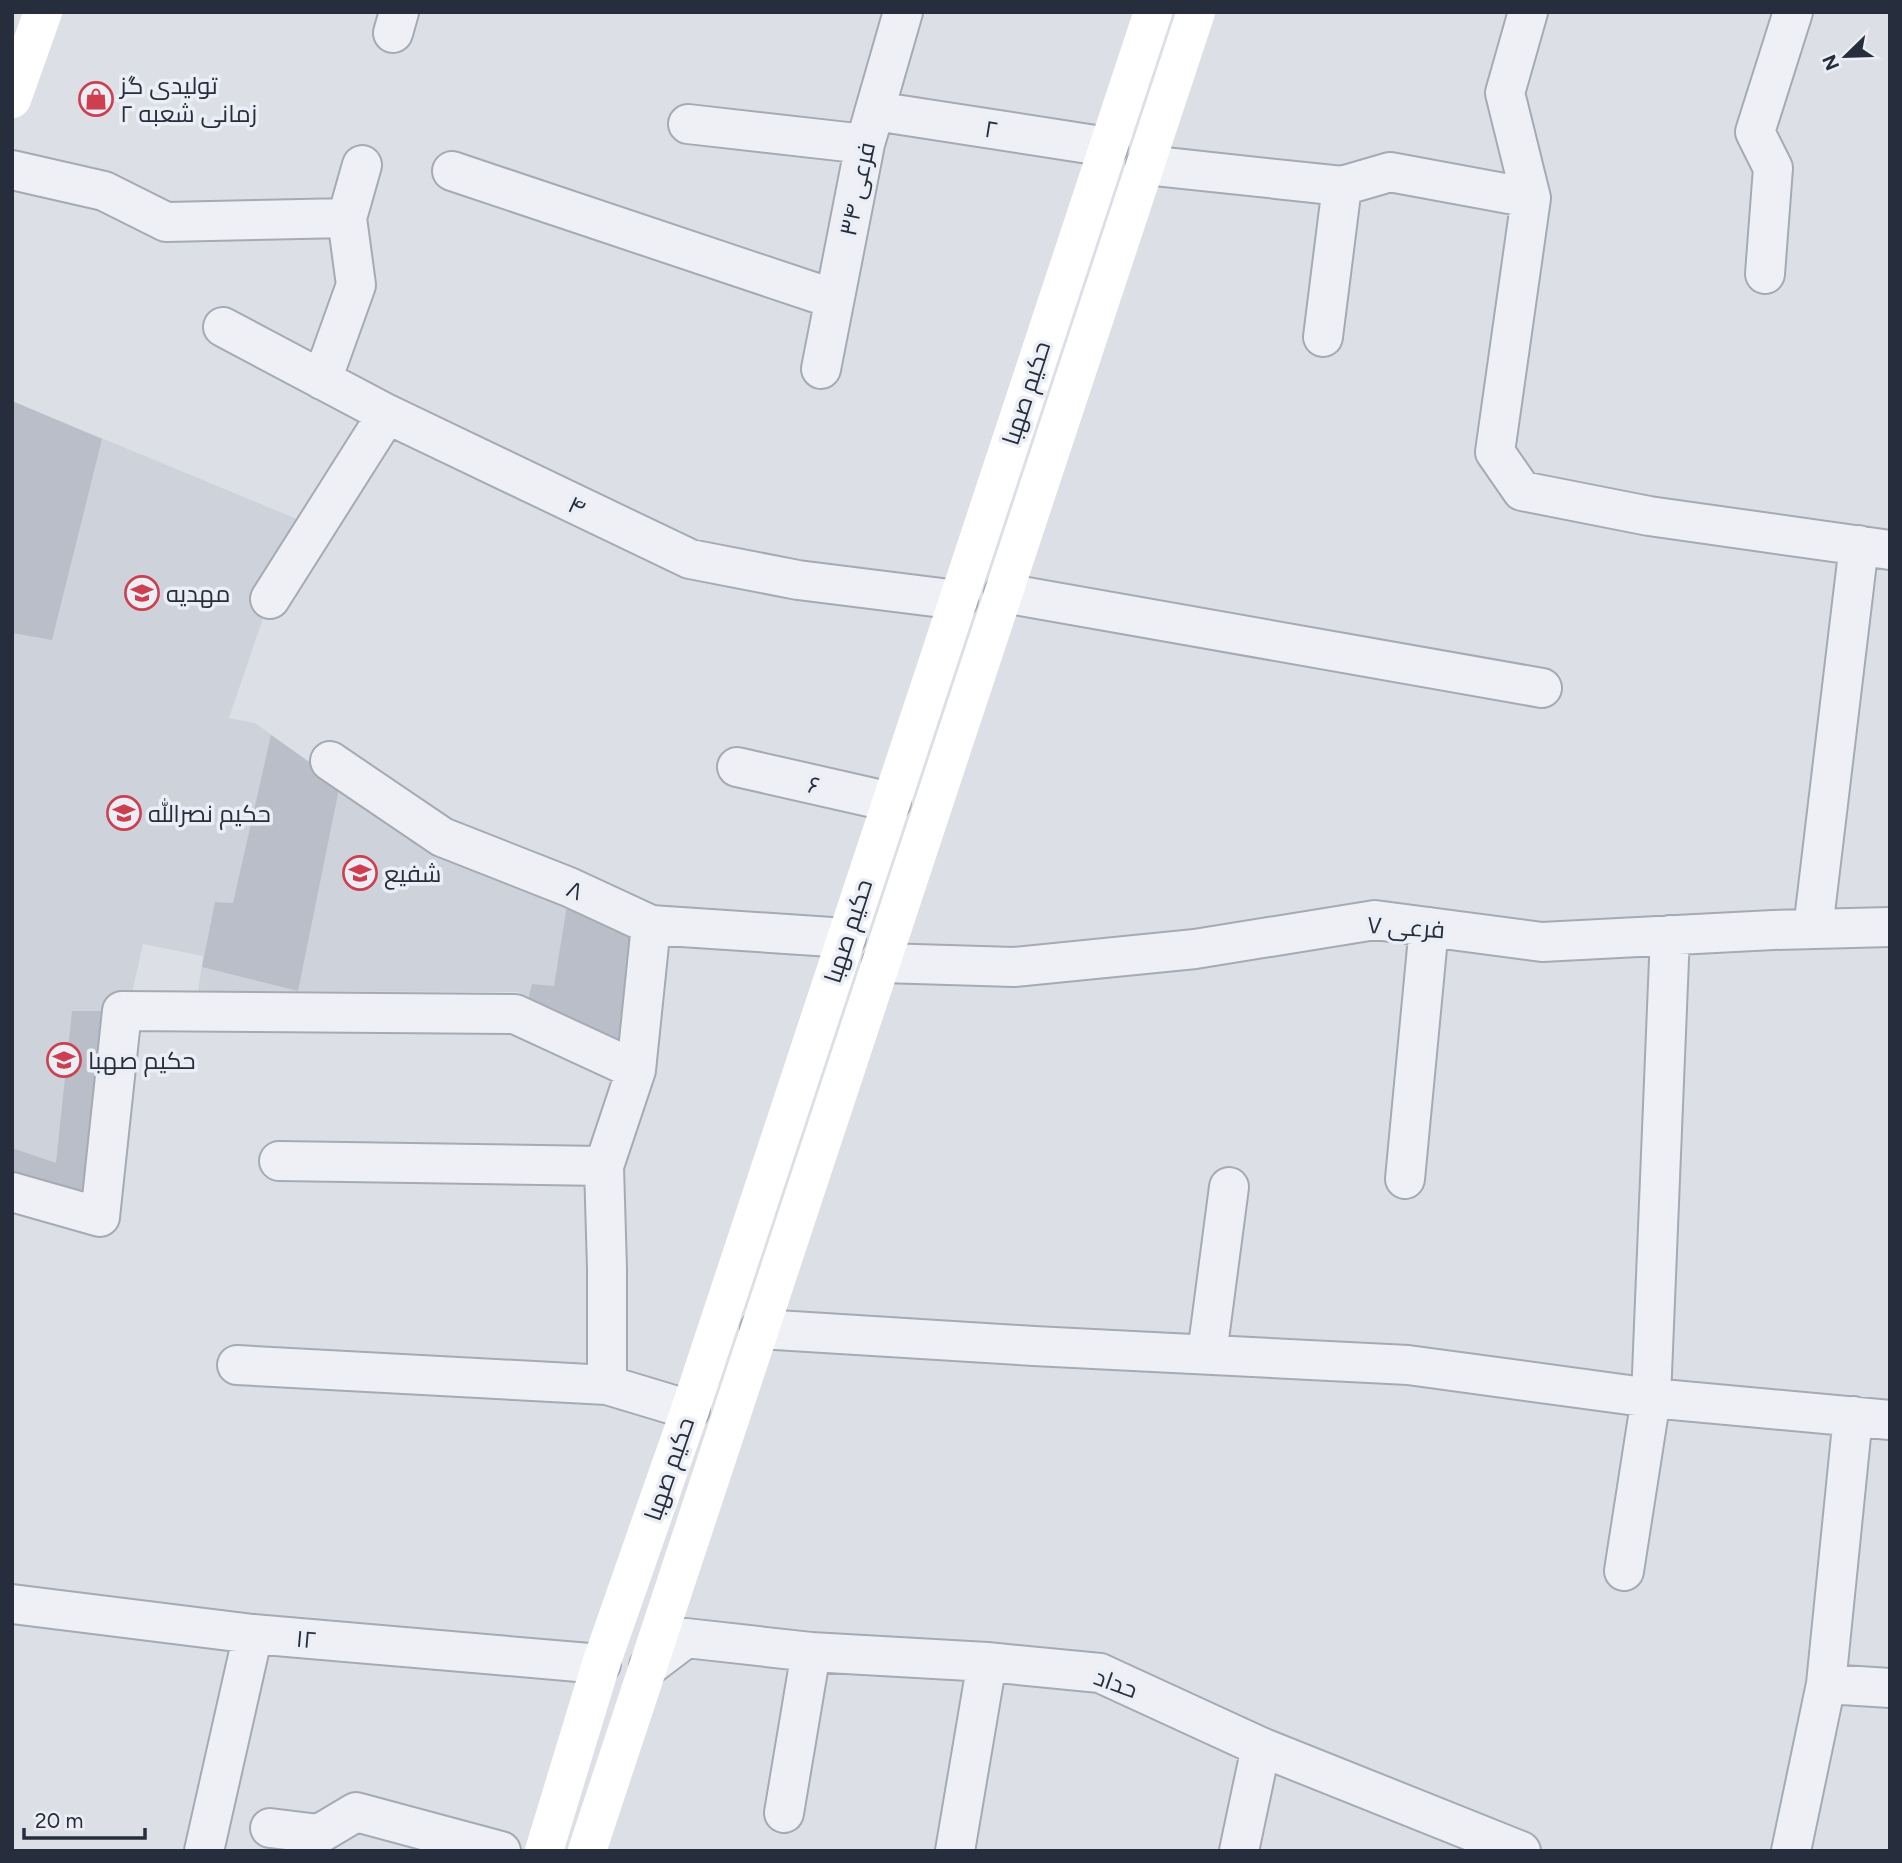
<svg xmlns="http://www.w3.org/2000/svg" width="1902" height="1863" viewBox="0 0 1902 1863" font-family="Figtree,Cairo,sans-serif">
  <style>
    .built { fill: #ced2db }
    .building { fill: #b9bec9 }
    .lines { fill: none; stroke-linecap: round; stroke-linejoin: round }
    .street-casing { stroke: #a5aab3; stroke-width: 42 }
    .street { stroke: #eff0f5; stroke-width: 38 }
    .secondary { stroke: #fff; stroke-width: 38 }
    .labels { text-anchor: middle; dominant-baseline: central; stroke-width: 7; stroke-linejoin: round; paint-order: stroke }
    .poi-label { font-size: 24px; fill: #262d3c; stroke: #ebeef4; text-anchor: start }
    .street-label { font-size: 24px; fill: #262d3c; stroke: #ebeef4 }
  </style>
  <rect width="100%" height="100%" fill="#dce0e6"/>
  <path class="built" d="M12,401L297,519L229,718L255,723L429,847L638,933L526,1008L519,992L198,991L203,956L143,944L86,1199L12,1177Z"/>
  <path class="building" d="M12,401L102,439L52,640L12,633Z
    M271,735L340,784L298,991L202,967L215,902L233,903Z
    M568,899L638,933L627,1055L526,1008L532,984L554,986Z
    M72,1011H122L86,1199L12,1177V1148L56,1163Z"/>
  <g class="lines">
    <g class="street-casing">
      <path id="street" d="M1528,12L1505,93L1531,198L1495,452L1522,491L1649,516L1890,550
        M393,33L399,12
        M875,111L1108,147
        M688,124L865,144
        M1146,165L1342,186L1390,172L1531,198
        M12,170L104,191L166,222L347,218
        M452,171L834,299
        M1765,274L1773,168L1755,132L1793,12
        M223,327L387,414L690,559L798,580L958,600
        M1323,337L1342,186
        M821,369L865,144L903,12
        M322,380L356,285L347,218L362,165
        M1004,593L1542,688
        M270,599L387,414
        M330,761L442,837L569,887L651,925L846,938
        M737,767L891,802
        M1813,929L1859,545
        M882,963L1014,967L1195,949L1375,920L1542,942L1773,930L1890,927
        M279,1161L604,1166
        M1405,1179L1429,927
        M12,1192L100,1217L122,1011L515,1014L636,1070
        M760,1329L1034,1346L1408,1365L1651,1398L1890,1420
        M1207,1354L1229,1187
        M237,1365L607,1385L690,1410
        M607,1385V1269L604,1166L636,1070L651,925
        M1624,1571L1651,1398L1670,935
        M12,1604L253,1634L601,1664
        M649,1666L686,1638L811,1652L987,1662L1100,1673L1261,1747L1521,1851
        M1826,1684L1890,1688
        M784,1813L811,1652
        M270,1828L319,1834L356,1812L501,1851
        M204,1851L253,1634
        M955,1851L987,1662
        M1239,1851L1261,1747
        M1791,1851L1826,1684L1853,1416"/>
    </g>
    <use href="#street" class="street"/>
    <path class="secondary" d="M12,99L43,12
      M544,1851L601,1664L690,1410L1153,12
      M587,1851L1196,12"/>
  </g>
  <defs>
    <g id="shop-ring" transform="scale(1.75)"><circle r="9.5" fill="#ebeef4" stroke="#cd3f4e" stroke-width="1.5"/><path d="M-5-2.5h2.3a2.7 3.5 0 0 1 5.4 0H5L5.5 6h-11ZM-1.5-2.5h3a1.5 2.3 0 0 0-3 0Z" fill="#cd3f4e"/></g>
    <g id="school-ring" transform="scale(1.75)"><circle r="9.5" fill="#ebeef4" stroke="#cd3f4e" stroke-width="1.5"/><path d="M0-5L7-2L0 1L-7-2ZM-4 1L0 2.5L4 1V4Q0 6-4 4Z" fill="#cd3f4e"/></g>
  </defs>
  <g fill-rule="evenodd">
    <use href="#shop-ring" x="96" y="99"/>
    <use href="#school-ring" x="142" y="593"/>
    <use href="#school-ring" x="124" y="813"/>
    <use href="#school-ring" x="360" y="873"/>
    <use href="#school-ring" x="64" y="1060"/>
  </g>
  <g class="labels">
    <g class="poi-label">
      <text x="120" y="85">تولیدی گز<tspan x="120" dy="28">زمانی شعبه ۲</tspan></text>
      <text x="166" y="593">مهدیه</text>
      <text x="148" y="813">حکیم نصرالله</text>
      <text x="384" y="873">شفیع</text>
      <text x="88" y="1060">حکیم صهبا</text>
    </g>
    <g class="street-label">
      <text transform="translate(991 129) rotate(9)">۲</text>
      <text transform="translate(857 189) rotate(-78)">فرعی ۳۴</text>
      <text transform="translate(1026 393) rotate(-72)">حکیم صهبا</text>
      <text transform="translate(577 506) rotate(25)">۴</text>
      <text transform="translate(814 785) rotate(13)">۶</text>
      <text transform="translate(575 890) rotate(24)">۸</text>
      <text transform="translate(1406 927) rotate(4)">فرعی ۷</text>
      <text transform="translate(848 931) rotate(-72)">حکیم صهبا</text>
      <text transform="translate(669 1469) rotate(-71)">حکیم صهبا</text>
      <text transform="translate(306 1639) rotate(5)">۱۲</text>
      <text transform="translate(1116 1683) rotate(20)">حداد</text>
    </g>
  </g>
  <rect width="1902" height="1863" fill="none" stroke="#262d3c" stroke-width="28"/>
  <g transform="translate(1846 56) rotate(247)" stroke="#ebeef4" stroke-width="5" paint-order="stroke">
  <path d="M0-5L12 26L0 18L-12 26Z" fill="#262d3c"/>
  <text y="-10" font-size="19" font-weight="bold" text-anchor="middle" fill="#262d3c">N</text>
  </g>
  <path d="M24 1828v10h121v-10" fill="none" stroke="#262d3c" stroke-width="3.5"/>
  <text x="35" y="1828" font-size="21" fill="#262d3c" stroke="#ebeef4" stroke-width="5" paint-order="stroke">20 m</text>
</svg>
